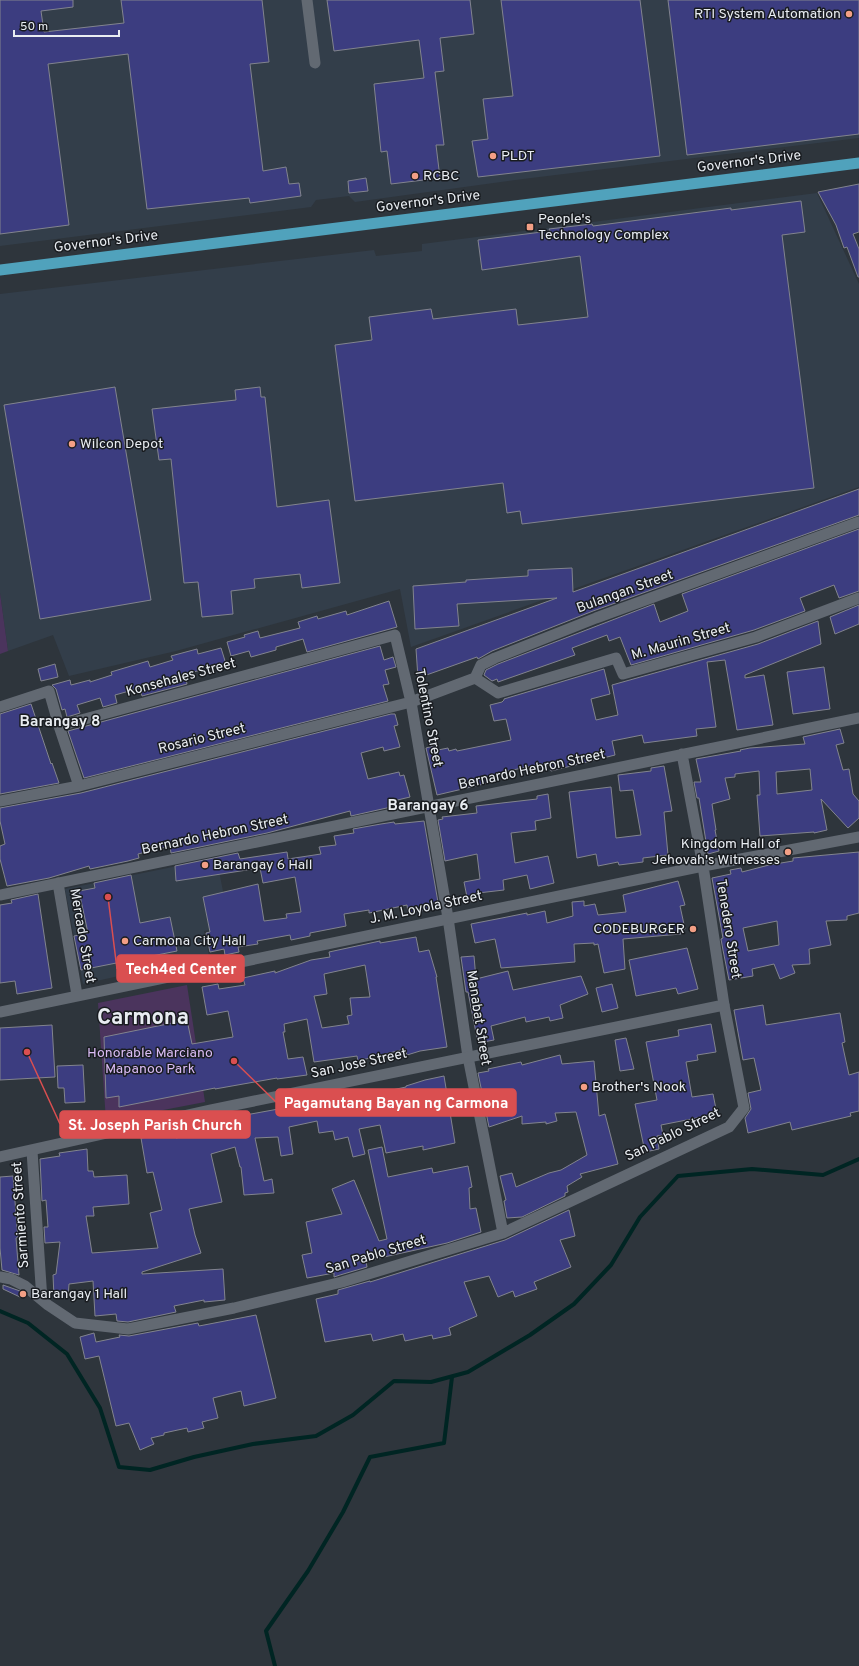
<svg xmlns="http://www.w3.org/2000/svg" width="859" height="1666" viewBox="0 0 859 1666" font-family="Overpass,sans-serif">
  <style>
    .built { fill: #333e4a }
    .green { fill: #4b345d }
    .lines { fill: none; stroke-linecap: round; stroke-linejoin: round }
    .stream { stroke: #002523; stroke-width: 4 }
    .building { fill: #3c3d80; stroke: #82848e; fill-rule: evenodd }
    .minor { stroke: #626972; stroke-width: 11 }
    .secondary { stroke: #626972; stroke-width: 11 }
    .trunk { stroke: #50a2bc; stroke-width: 11 }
    .poi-dot { fill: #f39f85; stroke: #191c20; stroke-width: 1.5 }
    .labels { text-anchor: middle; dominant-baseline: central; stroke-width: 3; stroke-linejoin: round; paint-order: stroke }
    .poi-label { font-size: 14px; fill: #e9edf2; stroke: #191c20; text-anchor: start }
    .street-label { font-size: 14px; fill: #e9edf2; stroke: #191c20 }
    .park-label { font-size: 14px; fill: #dabcf5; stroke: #191c20 }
    .neighbourhood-label { font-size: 15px; font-weight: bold; fill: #e9edf2; stroke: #191c20 }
    .town-label { font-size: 22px; font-weight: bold; fill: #e9edf2; stroke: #191c20 }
    .leader { fill: none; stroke: #da4f50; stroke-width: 1.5 }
    .callout-dot { fill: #da4f50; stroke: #191c20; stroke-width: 1.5 }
    .callout { fill: #da4f50; stroke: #da4f50; stroke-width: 1.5 }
    .callout-label { font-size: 15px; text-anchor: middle; font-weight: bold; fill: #fff }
  </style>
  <rect width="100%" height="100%" fill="#2e353c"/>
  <path class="built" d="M0,0H859V138L523,179L355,202L349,196L316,200L311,207L0,246Z
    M817,193L859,284V487L411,647L400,589L176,651L69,676L53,635L8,651L0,593V294L374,250L376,256L422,251V244Z
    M192,863L219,871L230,927L204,931L209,956L83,984L65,889Z"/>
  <path class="green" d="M0,593L8,651L0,654Z
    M187,985L205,1102L106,1121L98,1003Z"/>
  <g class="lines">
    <path class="stream" d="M0,1311L28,1323L67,1354L100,1408L119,1467L150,1470L194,1457L253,1444L316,1436L353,1415L394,1381L431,1382L468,1372L530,1335L574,1304L611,1265L640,1217L678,1176L752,1169L823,1175L859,1159
      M275,1666L266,1631L308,1571L343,1512L370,1457L444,1443L452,1377"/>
  </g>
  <path class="building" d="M0,0H73V7L41,11L44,32L124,23L121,0H262L269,62L250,64L263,171L286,167L289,184L299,183L301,196L250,203L249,198L147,209L128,54L48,64L69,225L0,234Z
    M327,0H470L474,34L440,38L444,71L435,72L444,145H436L440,178L391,184L387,151L381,152L374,84L424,78L419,40L334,51Z
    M501,0H640L660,156L478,177L472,141L488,139L483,99L513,96Z
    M668,0H859V134L687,155Z
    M366,178L368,191L349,193L348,181Z
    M859,184V232L853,234L859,249V277H858L847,247L844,248L836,225L818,192Z
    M801,201L805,232L782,235L814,488L522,524L520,511L507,513L503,483L355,501L335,345L372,340L369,317L431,309L433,319L516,309L518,325L588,317L580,256L482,270L478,240L550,231L549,229L592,224L593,226L731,208V210Z
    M115,387L151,600L40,619L4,405Z
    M260,387L261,397H265L277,507L329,500L340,583L302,588L300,574L254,579L255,588L231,591L233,614L202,617L198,582L184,583L171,459L159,460L152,409L236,400L235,390Z
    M859,489V515L593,611L492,651L478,659L477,657L418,678L416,649L557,598L457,604L459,626L415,629L413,586L466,582V580L528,576V570L572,568L573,592Z
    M859,529V591L839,598L834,585L800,598L805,611L754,630L631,665L620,637L609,641L607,635L572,648L575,655L498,682L497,679L492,681L484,675L486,670L498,664L654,604L660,622L688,611L682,594Z
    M389,601L397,627L307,652L303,639L276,647V650L251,657L249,651L231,656L227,642L245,637L244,635L258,631L260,638L300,628L298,622L317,616L318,619L346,611L347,615Z
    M859,605V624L835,634L830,617Z
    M818,621L821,644L745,675V678L764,675L773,725L737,730L725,660L707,662L716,727L696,729L697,736L644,743L642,735L612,741L615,755L551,771L550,765L533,769L532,766L508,771V773L486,777L488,783L437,795L426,748L437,745L438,750L448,748L449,751L456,749L457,751L511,740L506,719L494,721L490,705L502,702L504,700V699L604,669L610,694L591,699L596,720L618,715L612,685L758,644Z
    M380,646L384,660L393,657L396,667L385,670L389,684L383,685L388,701L84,778L68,731Z
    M221,648L226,664L185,674L187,684L142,696L140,688L115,695L117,703L103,707L100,698L77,705L80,713L67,717L65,709L62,710L56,689L52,685L70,680L71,685L90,680V682L112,675L111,672L148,661L150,667L173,660L171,656L197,649L198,654Z
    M55,664L58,677L41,681L38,669Z
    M824,667L830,709L793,714L787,672Z
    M31,704L51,764L52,763L59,783L0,794V714Z
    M391,714H395L398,725L394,726L400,747L384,751L383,747L361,753L368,779L399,772L400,776L404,775L410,797L389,802L391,807L351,816L350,811L267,833L171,853L170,846L138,854L139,858L128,861L90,869L89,866L49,878L7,886L0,859V846L5,844L0,821V808L81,793Z
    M840,729L844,743L836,745L843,770L849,769L853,794L859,801V818L848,828L821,799L827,830L814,833V832L760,836L757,795H760L759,771L735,774V777L725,778L730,799L712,804L716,830H715L719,851L708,854L699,798H697L694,782H701L696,759L741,751L740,750L750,748L805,744L803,737ZM810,769L812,790L777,794L776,772Z
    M664,766L672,811L664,812L668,855L643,858V862L619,865L618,862L598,866L596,854L577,858L569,792L611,787L616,838L641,835L633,790L620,791L618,775L651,771V768Z
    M548,794L551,818L535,821L536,830L511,833L515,863L548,856L554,883L530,889L527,875L503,880L504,890L478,893L480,900L468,902L464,882L480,879L477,854L445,861L438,820L443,819L442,817L477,813L476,806L537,799V796Z
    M424,821L439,908L408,913L407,905L369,913V910L344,914L346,926L310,933V936L291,940L290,935L257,941L258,944L238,947L239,952L225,955L224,949L210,952L206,933L210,932L203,897L258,884L264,921L287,918L286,914L301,912L295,877L263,883L260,868L176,881L175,866L238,853L240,859L287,852L288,859L321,854L319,847L336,845L334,836L354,833L353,829L381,824L394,822L395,824Z
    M859,852V913L847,916V920L826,921L831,945L809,949L810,964L792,965L795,973L780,979L774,964L752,969L753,976L729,980L723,950L721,939L723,938L712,878L731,874L730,870L741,868L742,872L769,865L793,861V858ZM777,921L779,945L748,951L743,928Z
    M131,875L140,923L170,917L177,951L81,970L74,936L88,933L79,891L95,888L94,883Z
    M678,881L685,905L680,906L685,929L679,930L681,934L623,939L625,969L604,973L598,944L594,945V943L574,944L575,962L501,968L495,939L475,943L471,924L502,918L527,913V915L545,911L547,923L573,916L572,902L584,901V906L595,904L598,915L626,912L623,895Z
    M38,894L52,988L17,994L15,981L0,983V905L12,903L11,900Z
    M416,937L419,952L429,950L437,977H436L447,1047L420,1051L407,1055L405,1049L358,1061L357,1056L314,1062L307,1019L284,1024L285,1032H283L288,1059L303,1057L307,1075L277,1079V1078L215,1089V1088L119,1107V1096L106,1098L104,1037L187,1020L192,1044L233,1037L228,1011L207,1015L202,987L218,984L219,989L245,985L243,978L275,971V973L311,960L330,957L329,952L380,941V943ZM365,965L370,997L350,998L352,1015L347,1016L349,1024L322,1028L314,996L327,994L324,974Z
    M687,948L698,989L678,994L676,988L636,996L629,960Z
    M474,956L476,979L508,971L513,990L581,976L588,994L560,1005L563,1018L550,1021L549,1017L526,1022L525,1017L491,1026L494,1040L478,1043L468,992H466L461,957Z
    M612,984L618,1008L602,1012L596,988Z
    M763,1005L766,1025L840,1013L845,1042L842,1043L849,1075L859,1072V1111L850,1113L851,1116L792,1130L790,1122L748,1133L745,1118L751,1109L748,1093L761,1090L754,1058L743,1060L734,1010Z
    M711,1024L716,1052L697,1055L698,1060L686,1062L692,1097L713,1094L717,1114L661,1125L663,1135L657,1136L659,1149L645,1152L635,1104L657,1100L646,1042L679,1036L678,1030Z
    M52,1025L55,1077L0,1080V1028Z
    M626,1038L634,1069L620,1071L615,1040Z
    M560,1055L562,1064L594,1061L599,1116L605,1114L618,1164L580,1174L582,1177L567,1186L568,1192L565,1193V1196L522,1217L507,1218L504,1201L506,1200L500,1176L512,1173L516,1187L549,1173L561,1170L587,1155L576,1112L555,1113L557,1121L546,1124V1122L522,1124V1116L489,1127L478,1073L489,1071L488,1069L521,1062L522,1065Z
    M83,1065L85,1102L65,1103L64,1088H58L57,1066Z
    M444,1076L455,1143L423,1150V1146L386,1153L380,1125L359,1129L365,1154L353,1157L348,1137L335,1140L333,1131L319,1133L317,1121L289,1127L293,1154L281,1156L278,1137L255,1138L264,1181L272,1179L274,1193L244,1195L241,1167H240L235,1147L211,1154L222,1202L189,1209L195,1235L201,1253L142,1272V1274L223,1269L225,1300L204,1302V1300L174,1306L176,1312L128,1322L117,1321L116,1314L95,1316L93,1281L69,1284L68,1298L54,1297L53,1275L56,1274L60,1242L45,1243L44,1227H48L46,1200L42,1201L40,1159L60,1156L59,1153L87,1149L88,1171H93L94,1177L127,1175L129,1204L93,1207L94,1216H86L92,1253L158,1248L150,1213L162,1210L153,1172L147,1173L141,1138L176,1133V1138L213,1131L211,1124L229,1119V1118L284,1108L285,1111L351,1096L373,1092V1094L406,1087V1086L425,1080Z
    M382,1147L388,1177L432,1168L433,1173L468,1166L472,1187L469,1188L470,1209L476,1208L481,1232L447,1243L366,1261L367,1267L340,1275L334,1277V1273L307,1278L302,1255L312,1253L306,1222L342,1214L332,1189L354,1180L379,1241L387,1239L368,1150Z
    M13,1176L17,1227L18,1237L16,1238L19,1275L2,1270L0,1248V1177Z
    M569,1210L575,1236L560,1240L571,1267L534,1282L537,1289L515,1297L513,1291L498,1297L489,1276L464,1282L477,1316L449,1328L451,1335L433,1339L432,1335L405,1341L403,1334L373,1341L371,1334L325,1342L316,1299L338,1294V1290L370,1281V1282L505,1240Z
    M3,1285L20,1291V1297L3,1289Z
    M256,1315L276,1398L244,1406L241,1391L213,1398L218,1418L202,1422L204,1428L188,1432L187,1428L164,1433V1435L151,1438L154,1444L140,1450L129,1423L116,1426L99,1356L85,1359L80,1337L94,1333L96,1342L120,1337L119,1335L129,1336L198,1323L199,1326Z"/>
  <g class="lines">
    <path class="minor" d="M307,0L315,63
      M475,678L498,693L616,658L623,674L756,637L859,598
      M0,707L49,691L59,726L395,635L411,702L448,918L468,1057L503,1233
      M59,726L79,786
      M682,754L703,866
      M0,801L79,786L411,702L475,678L481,665L495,658L596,618L859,522
      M58,883L77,995
      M0,895L859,718
      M32,1151L42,1300
      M0,1277L11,1279L25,1286L48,1305L75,1323L128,1329L234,1308L342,1282L503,1233L729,1127L744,1108L724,1005"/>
    <path class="secondary" d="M0,1012L703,866L859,837
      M0,1157L210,1110L724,1005L703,866"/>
    <path class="trunk" d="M0,270L859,163"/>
  </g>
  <g class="poi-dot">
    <circle cx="849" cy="14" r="4"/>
    <circle cx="493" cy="156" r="4"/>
    <circle cx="415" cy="176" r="4"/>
    <rect x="526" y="223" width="8" height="8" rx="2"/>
    <circle cx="72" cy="444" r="4"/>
    <circle cx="788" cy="852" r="4"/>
    <circle cx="205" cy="865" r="4"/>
    <circle cx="693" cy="929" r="4"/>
    <circle cx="125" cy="941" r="4"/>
    <circle cx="584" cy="1087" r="4"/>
    <circle cx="23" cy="1294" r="4"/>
  </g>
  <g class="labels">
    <g class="poi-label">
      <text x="841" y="14" text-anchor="end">RTI System Automation</text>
      <text x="501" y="156">PLDT</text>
      <text x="423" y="176">RCBC</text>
      <text x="538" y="219">People's<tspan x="538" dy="16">Technology Complex</tspan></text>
      <text x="80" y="444">Wilcon Depot</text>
      <text x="780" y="844" text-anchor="end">Kingdom Hall of<tspan x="780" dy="16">Jehovah's Witnesses</tspan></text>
      <text x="213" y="865">Barangay 6 Hall</text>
      <text x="685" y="929" text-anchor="end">CODEBURGER</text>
      <text x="133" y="941">Carmona City Hall</text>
      <text x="592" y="1087">Brother's Nook</text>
      <text x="31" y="1294">Barangay 1 Hall</text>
    </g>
    <g class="street-label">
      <text transform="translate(749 162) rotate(-7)">Governor's Drive</text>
      <text transform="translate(428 202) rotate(-7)">Governor's Drive</text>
      <text transform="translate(106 242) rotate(-7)">Governor's Drive</text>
      <text transform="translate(625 592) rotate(-20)">Bulangan Street</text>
      <text transform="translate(681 642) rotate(-16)">M. Maurin Street</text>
      <text transform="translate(181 678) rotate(-15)">Konsehales Street</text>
      <text transform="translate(428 718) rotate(79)">Tolentino Street</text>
      <text transform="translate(202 739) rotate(-14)">Rosario Street</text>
      <text transform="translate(532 770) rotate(-12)">Bernardo Hebron Street</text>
      <text transform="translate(215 835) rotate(-12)">Bernardo Hebron Street</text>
      <text transform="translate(426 908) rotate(-12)">J. M. Loyola Street</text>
      <text transform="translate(728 929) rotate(81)">Tenedero Street</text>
      <text transform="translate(82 936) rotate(80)">Mercado Street</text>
      <text transform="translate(478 1018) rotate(81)">Manabat Street</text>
      <text transform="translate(359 1064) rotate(-12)">San Jose Street</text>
      <text transform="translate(673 1135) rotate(-26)">San Pablo Street</text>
      <text transform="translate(21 1215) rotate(-94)">Sarmiento Street</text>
      <text transform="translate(376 1255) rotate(-17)">San Pablo Street</text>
    </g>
    <g class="park-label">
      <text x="150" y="1053">Honorable Marciano<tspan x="150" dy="16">Mapanoo Park</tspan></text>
    </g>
    <g class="neighbourhood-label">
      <text x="60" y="722">Barangay 8</text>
      <text x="428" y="806">Barangay 6</text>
    </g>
    <g class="town-label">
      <text x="143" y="1018">Carmona</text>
    </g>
  </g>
  <path class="leader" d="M108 897L117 969M234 1061L276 1102M27 1052L60 1124"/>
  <g class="callout-dot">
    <circle cx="108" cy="897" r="4"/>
    <circle cx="234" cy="1061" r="4"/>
    <circle cx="27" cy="1052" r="4"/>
  </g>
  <g class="callout">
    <rect x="117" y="955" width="127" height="27" rx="4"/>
    <rect x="276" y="1089" width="240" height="27" rx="4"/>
    <rect x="60" y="1111" width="190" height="27" rx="4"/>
  </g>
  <g class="callout-label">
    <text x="181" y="974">Tech4ed Center</text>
    <text x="396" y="1108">Pagamutang Bayan ng Carmona</text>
    <text x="155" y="1130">St. Joseph Parish Church</text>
  </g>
  <path d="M14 30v6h105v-6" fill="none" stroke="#e9edf2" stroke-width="2"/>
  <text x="20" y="30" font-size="12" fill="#e9edf2" stroke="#191c20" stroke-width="3" paint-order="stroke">50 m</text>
</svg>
